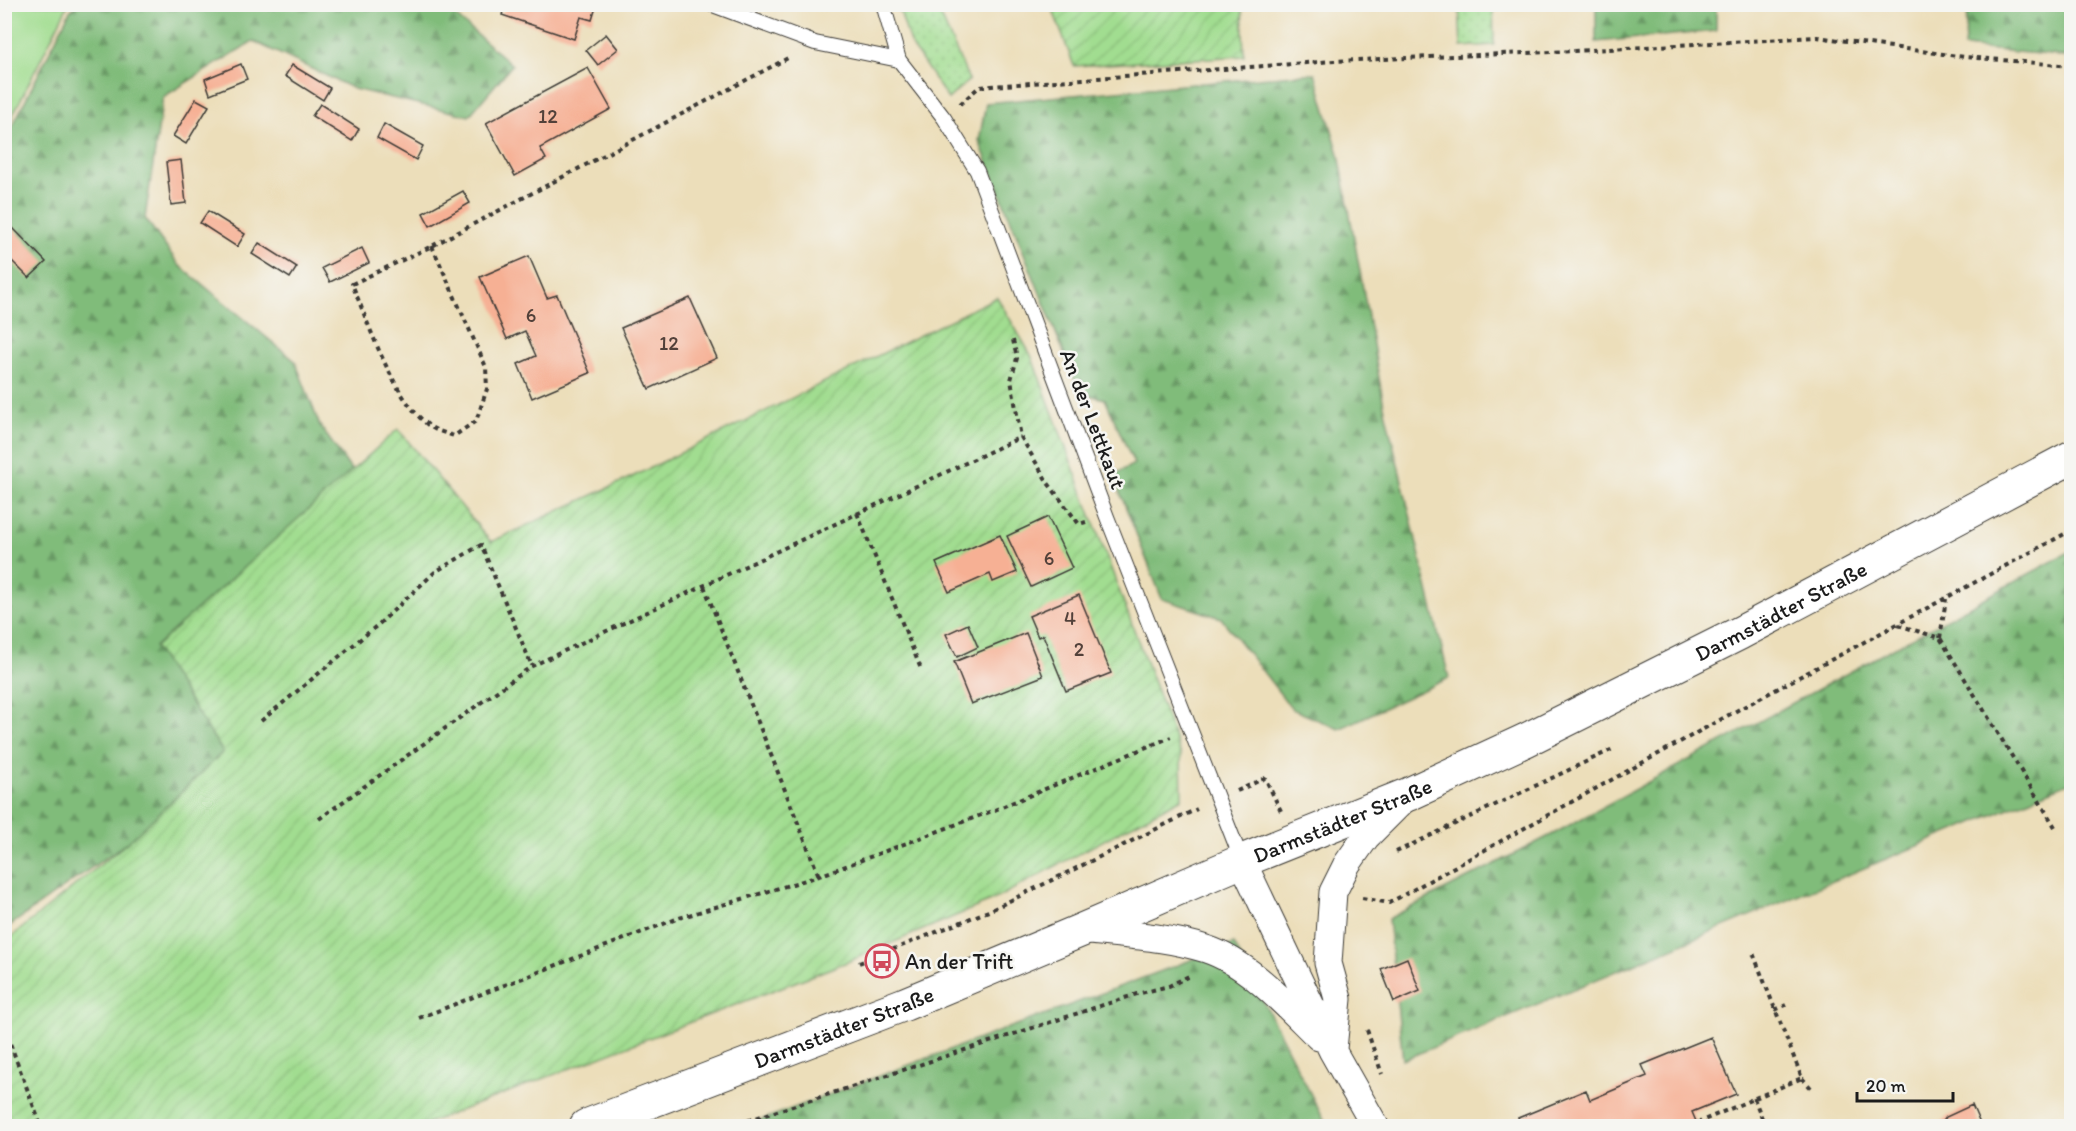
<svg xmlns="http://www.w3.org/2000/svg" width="2076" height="1131" viewBox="0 0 2076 1131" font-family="Itim,sans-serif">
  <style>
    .grass { fill: url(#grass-dots); stroke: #5e7c56; stroke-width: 1.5 }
    .forest { fill: url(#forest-firs); stroke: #4e6c4b; stroke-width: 1.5 }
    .garden { fill: url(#garden-furrows); stroke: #5e7c56; stroke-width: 1.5 }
    .pitch { fill: #a1dd90; stroke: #5e7c56; stroke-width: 1.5 }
    .building { fill: #f6b094 }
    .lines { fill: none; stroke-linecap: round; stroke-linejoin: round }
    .service-casing { stroke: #3b3934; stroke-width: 16 }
    .minor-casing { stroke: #3b3934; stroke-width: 29 }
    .secondary-casing { stroke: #3b3934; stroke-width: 35 }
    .path { stroke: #3b3934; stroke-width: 4; stroke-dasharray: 4.5 4.5; stroke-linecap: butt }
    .service { stroke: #fff; stroke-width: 14 }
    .minor { stroke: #fff; stroke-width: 27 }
    .secondary { stroke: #fff; stroke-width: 33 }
    .labels { text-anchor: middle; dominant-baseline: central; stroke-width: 5; stroke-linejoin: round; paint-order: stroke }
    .number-label { font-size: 20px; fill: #52413a }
    .street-label { font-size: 22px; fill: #1c1c1c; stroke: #f6f6f2 }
    .poi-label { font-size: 22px; fill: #1c1c1c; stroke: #f6f6f2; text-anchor: start }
  </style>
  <defs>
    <pattern id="grass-dots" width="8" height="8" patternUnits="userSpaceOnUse" patternTransform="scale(1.5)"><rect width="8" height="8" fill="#a1dd90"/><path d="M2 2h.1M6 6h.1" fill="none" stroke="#8abd7c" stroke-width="1.8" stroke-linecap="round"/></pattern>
    <pattern id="forest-firs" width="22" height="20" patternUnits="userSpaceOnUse" patternTransform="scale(1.5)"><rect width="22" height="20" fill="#80bc7a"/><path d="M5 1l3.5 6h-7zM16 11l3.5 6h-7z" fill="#689863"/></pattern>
    <pattern id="garden-furrows" width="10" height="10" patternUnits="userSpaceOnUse" patternTransform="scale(1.5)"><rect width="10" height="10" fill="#a1dd90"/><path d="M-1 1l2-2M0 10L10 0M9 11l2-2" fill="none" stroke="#8abd7c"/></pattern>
  </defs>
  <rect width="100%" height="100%" fill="#f6f6f2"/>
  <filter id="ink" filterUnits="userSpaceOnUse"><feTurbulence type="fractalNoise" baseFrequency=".0167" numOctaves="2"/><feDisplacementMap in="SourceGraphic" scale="12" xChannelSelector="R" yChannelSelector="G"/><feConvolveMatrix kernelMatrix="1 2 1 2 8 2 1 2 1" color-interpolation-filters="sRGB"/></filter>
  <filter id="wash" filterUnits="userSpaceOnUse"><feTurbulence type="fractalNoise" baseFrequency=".008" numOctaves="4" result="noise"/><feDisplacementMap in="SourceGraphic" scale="24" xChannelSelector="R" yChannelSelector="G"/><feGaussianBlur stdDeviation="1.35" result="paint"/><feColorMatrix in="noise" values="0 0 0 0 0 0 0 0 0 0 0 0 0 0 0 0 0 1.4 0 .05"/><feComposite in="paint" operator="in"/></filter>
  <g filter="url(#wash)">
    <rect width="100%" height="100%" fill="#ecdeba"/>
    <path class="grass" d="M898,5H936L969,80L948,99L910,43Z
      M1459,5H1493L1494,45L1461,47Z"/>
    <path class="forest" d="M76,5H443L512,65L469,116L354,89L253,41L163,97L145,218L179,265L295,361L320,426L352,471L155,647L223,752L132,839L5,929L4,143L70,11Z
      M1596,5H1716V31L1596,42Z
      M1968,5H2071V57L1964,47Z
      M1315,73L1339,154L1384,406L1449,678L1339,729L1292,709L1221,618L1162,599L1113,475L1134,464L1105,399L1080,393L979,141L986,103Z
      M2071,551V782L1403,1060L1388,919L1555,833Z
      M1234,944L1327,1126H745Z"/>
    <path class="garden" d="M1051,5H1242L1244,56L1074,66Z
      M997,297L1031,355L1181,755L1182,798L993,900L847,962L420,1126H5V942L132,839L223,752L155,647L398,429L491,542L636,475Z"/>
    <path class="pitch" d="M5,4L68,5L5,131L4,5Z"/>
    <g id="blocks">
      <path class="building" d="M505,4H597L592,20L581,17L574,39L502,15Z
        M606,34L618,49L598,65L586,50Z
        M241,64L247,79L210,94L205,79Z
        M292,65L330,88L323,100L285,76Z
        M588,68L611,109L540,148L546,159L515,176L486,123Z
        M196,99L209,106L186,144L173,136Z
        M320,104L359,129L352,141L312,116Z
        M384,124L423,146L416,160L377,138Z
        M181,160L186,203L171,205L166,162Z
        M463,191L470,203L430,226L423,213Z
        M208,211L245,234L237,247L200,223Z
        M13,228L46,262L29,278L4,253V236Z
        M259,243L297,267L290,278L252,254Z
        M362,248L369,263L330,282L322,268Z
        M529,256L547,298L557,295L590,373L532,398L518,364L536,356L525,331L507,339L480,277Z
        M690,298L717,358L649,389L621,328Z
        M1048,517L1072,568L1031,587L1007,536Z
        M1000,535L1017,572L993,582L990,574L949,592L936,563Z
        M1079,595L1111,673L1066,691L1043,635L1038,637L1029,616Z
        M968,624L978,647L957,657L946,634Z
        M1026,633L1043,676L971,704L954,662Z
        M1407,958L1420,991L1394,1002L1381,969Z
        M1711,1037L1736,1094L1692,1112L1698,1126H1522L1518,1118L1586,1090L1590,1100L1647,1076L1642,1065Z
        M1972,1105L1981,1126H1940L1946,1117Z"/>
    </g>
  </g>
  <g filter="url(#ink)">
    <use href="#blocks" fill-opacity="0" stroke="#3b3934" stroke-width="1.5"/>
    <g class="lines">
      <g class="service-casing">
        <path id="service" d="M710,4L815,43L899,60
          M883,4L899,60L944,118L977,171L1107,517L1242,861"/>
      </g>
      <g class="minor-casing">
        <path id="minor" d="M1242,861L1332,1050L1375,1126
          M1082,930C1124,935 1166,936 1206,949C1249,963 1287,1006 1319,1037
          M1333,1049L1338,999L1328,963L1333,892L1347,864L1366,837L1404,799"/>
      </g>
      <g class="secondary-casing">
        <g id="secondary">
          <path id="s1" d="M586,1126L905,1004L1082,930L1242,861L1409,794L1526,740L1740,633L2072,457"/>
        </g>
      </g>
      <path class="path" d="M960,104L979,87L1083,79L1334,61L1574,51L1817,37L1965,57L2072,66
        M432,246L486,367L487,389L476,421L454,436C446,433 435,431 428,425C392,396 370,327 352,284L432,246L788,58
        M1013,340L1017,358L1011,380L1021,437L1048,483L1079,524L1086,522
        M857,513L921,669
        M704,586L819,876
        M1898,625L1940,638L2055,827
        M1940,638L1946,599
        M261,721L380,623L435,572L481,545L532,666
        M1237,791L1265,778L1281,811
        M319,819L532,666L1021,437
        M1396,852L1613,749
        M1362,898L1389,903L1736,711L2072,530
        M859,963L991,910L1197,809
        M1775,1010L1786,1005
        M419,1018L679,918L819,876L992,811L1171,737
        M4,1027L41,1126
        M1367,1030L1382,1074
        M1802,1078L1811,1088
        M1754,1098L1765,1126
        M1697,1123L1802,1078L1753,953
        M731,1126L1137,994L1169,986L1191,975"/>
      <use href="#service" class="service"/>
      <use href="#minor" class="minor"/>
      <use href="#secondary" class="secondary"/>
    </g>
  </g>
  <defs>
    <g id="bus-ring" transform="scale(1.725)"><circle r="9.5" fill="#f6f6f2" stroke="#d1495b" stroke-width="1.5"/><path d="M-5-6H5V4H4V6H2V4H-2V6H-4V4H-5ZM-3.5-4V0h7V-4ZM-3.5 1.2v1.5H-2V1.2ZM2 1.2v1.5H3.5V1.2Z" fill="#d1495b"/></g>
  </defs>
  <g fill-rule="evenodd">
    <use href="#bus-ring" x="882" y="961"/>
  </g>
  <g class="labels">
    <g class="number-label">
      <text x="548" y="116">12</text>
      <text x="531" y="315">6</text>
      <text x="669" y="343">12</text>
      <text x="1049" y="558">6</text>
      <text x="1070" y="618">4</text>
      <text x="1079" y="649">2</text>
    </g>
    <g class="street-label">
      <text transform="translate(1093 419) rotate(69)">An der Lettkaut</text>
      <text stroke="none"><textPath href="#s1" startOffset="1302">Darmstädter Straße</textPath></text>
      <text stroke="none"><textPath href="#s1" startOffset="816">Darmstädter Straße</textPath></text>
      <text stroke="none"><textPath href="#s1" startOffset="276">Darmstädter Straße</textPath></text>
    </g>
    <g class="poi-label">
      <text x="905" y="961">An der Trift</text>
    </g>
  </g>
  <rect width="2076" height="1131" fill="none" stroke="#f6f6f2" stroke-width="24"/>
  <path d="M1857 1092v9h96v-9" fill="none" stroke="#1c1c1c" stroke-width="3"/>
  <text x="1866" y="1092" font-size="18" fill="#1c1c1c" stroke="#f6f6f2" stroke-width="4.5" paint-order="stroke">20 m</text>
</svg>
